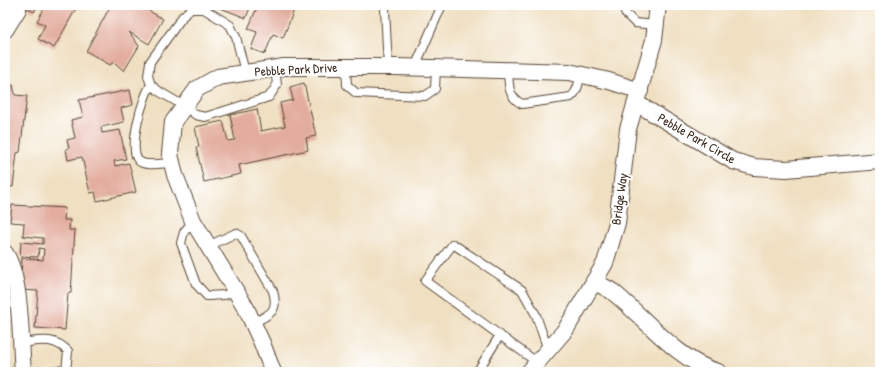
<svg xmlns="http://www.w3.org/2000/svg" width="885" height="377" viewBox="0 0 885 377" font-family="'Patrick Hand',sans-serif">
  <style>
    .building { fill: #e3ad9e }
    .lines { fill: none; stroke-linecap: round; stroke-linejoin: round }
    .lane-casing { stroke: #564537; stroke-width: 10 }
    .street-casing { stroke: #564537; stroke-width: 18 }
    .lane { stroke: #fff; stroke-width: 8 }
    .street { stroke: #fff; stroke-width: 16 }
    .labels { text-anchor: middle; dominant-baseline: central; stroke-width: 4; stroke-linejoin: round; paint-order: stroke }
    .street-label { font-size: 13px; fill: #3b2a1e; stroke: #fff }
  </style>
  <rect width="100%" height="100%" fill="#fff"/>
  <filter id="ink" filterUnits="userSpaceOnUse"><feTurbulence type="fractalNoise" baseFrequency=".025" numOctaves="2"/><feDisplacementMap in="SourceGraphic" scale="8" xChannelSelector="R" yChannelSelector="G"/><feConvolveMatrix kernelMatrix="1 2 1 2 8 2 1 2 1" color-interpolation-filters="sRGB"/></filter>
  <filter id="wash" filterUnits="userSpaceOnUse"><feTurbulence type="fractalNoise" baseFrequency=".012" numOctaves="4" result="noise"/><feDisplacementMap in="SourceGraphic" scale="16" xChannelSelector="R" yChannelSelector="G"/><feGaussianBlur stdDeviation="0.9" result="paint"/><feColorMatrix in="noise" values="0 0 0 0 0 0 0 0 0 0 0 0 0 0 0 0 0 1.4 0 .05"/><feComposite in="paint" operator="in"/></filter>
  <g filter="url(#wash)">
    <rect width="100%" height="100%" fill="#f0e0c2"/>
    <g id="blocks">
      <path class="building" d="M22,5H38L34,12Z
        M46,5H78L54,48L38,39L45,25L37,21Z
        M111,5H145L144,8L163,19L149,44L129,32L139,46L124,71L114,62L110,65L86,51Z
        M219,5H251L246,18L218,7Z
        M258,5H283L294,10L283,38L273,34L265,54L251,49L257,32L248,29Z
        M304,83L316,136L306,138L308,150L239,165L241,174L204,182L196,147H199L195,127L223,121L228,141L235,140L230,115L257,109L261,131L285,126L280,103L293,100L290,87Z
        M5,84L13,85L15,95L27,96L20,152L17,153L13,187L5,186Z
        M130,90L133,105L121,108L124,122L101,127L102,133L120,130L126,159L114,161L115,166L129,163L136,192L97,201L95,192L90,193L82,157L68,160L66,149L69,148L67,140L75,138L71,120L83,117L79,100Z
        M12,205L65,208L64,220H70L69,230H75L71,293H68L65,330L35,328L38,291L20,290L22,258L43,260L44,249L39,248L38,257L20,256L21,242L43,244V238L23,236L24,223L10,222Z"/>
    </g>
  </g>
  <g filter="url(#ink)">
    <use href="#blocks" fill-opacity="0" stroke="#564537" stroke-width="1"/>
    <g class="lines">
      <g class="lane-casing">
        <path id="lane" d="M387,5L385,9L388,67
          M626,5L625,13L635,23L656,25
          M346,67L347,85L356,93L425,96L435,89L436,68
          M415,67L442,5
          M508,69C509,84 507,96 522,104L571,97C578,91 579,83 580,74
          M245,72L236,37L230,25L204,9H191L183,16L150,62L148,76L151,85L160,92L184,106L196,115L205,117L269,97L277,85L275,68
          M151,85C143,96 127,150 139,161C146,167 163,163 172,163
          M193,221L184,232L181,243L196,284L207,296L225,295L235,290
          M208,246L236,233L241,236L273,291C279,312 270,314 253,323
          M20,343C39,341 53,336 68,351L66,372
          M538,363L425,281L453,244L522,290L536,315L548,350
          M37,372L66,370
          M477,372L500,335"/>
      </g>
      <g class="street-casing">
        <path id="street" d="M5,30L18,9L16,5
          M636,103L733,161L754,167L786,169L880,161
          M5,253C22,280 20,339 23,372
          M594,281C600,285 607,288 613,292C644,317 679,362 718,372
          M273,372L262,343L246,308L193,221L175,175L170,154L173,122L197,89L218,77L284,67H397L569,72L609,81L640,91
          M529,372L566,329L605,263L617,223L628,129L654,40L658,5"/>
      </g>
      <use href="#lane" class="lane"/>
      <use href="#street" class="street"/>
    </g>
  </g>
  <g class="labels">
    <g class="street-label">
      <text transform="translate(296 69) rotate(-3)">Pebble Park Drive</text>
      <text transform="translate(697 138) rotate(30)">Pebble Park Circle</text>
      <text transform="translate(619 199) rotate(-82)">Bridge Way</text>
    </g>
  </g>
  <rect width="885" height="377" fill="none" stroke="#fff" stroke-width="20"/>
</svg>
